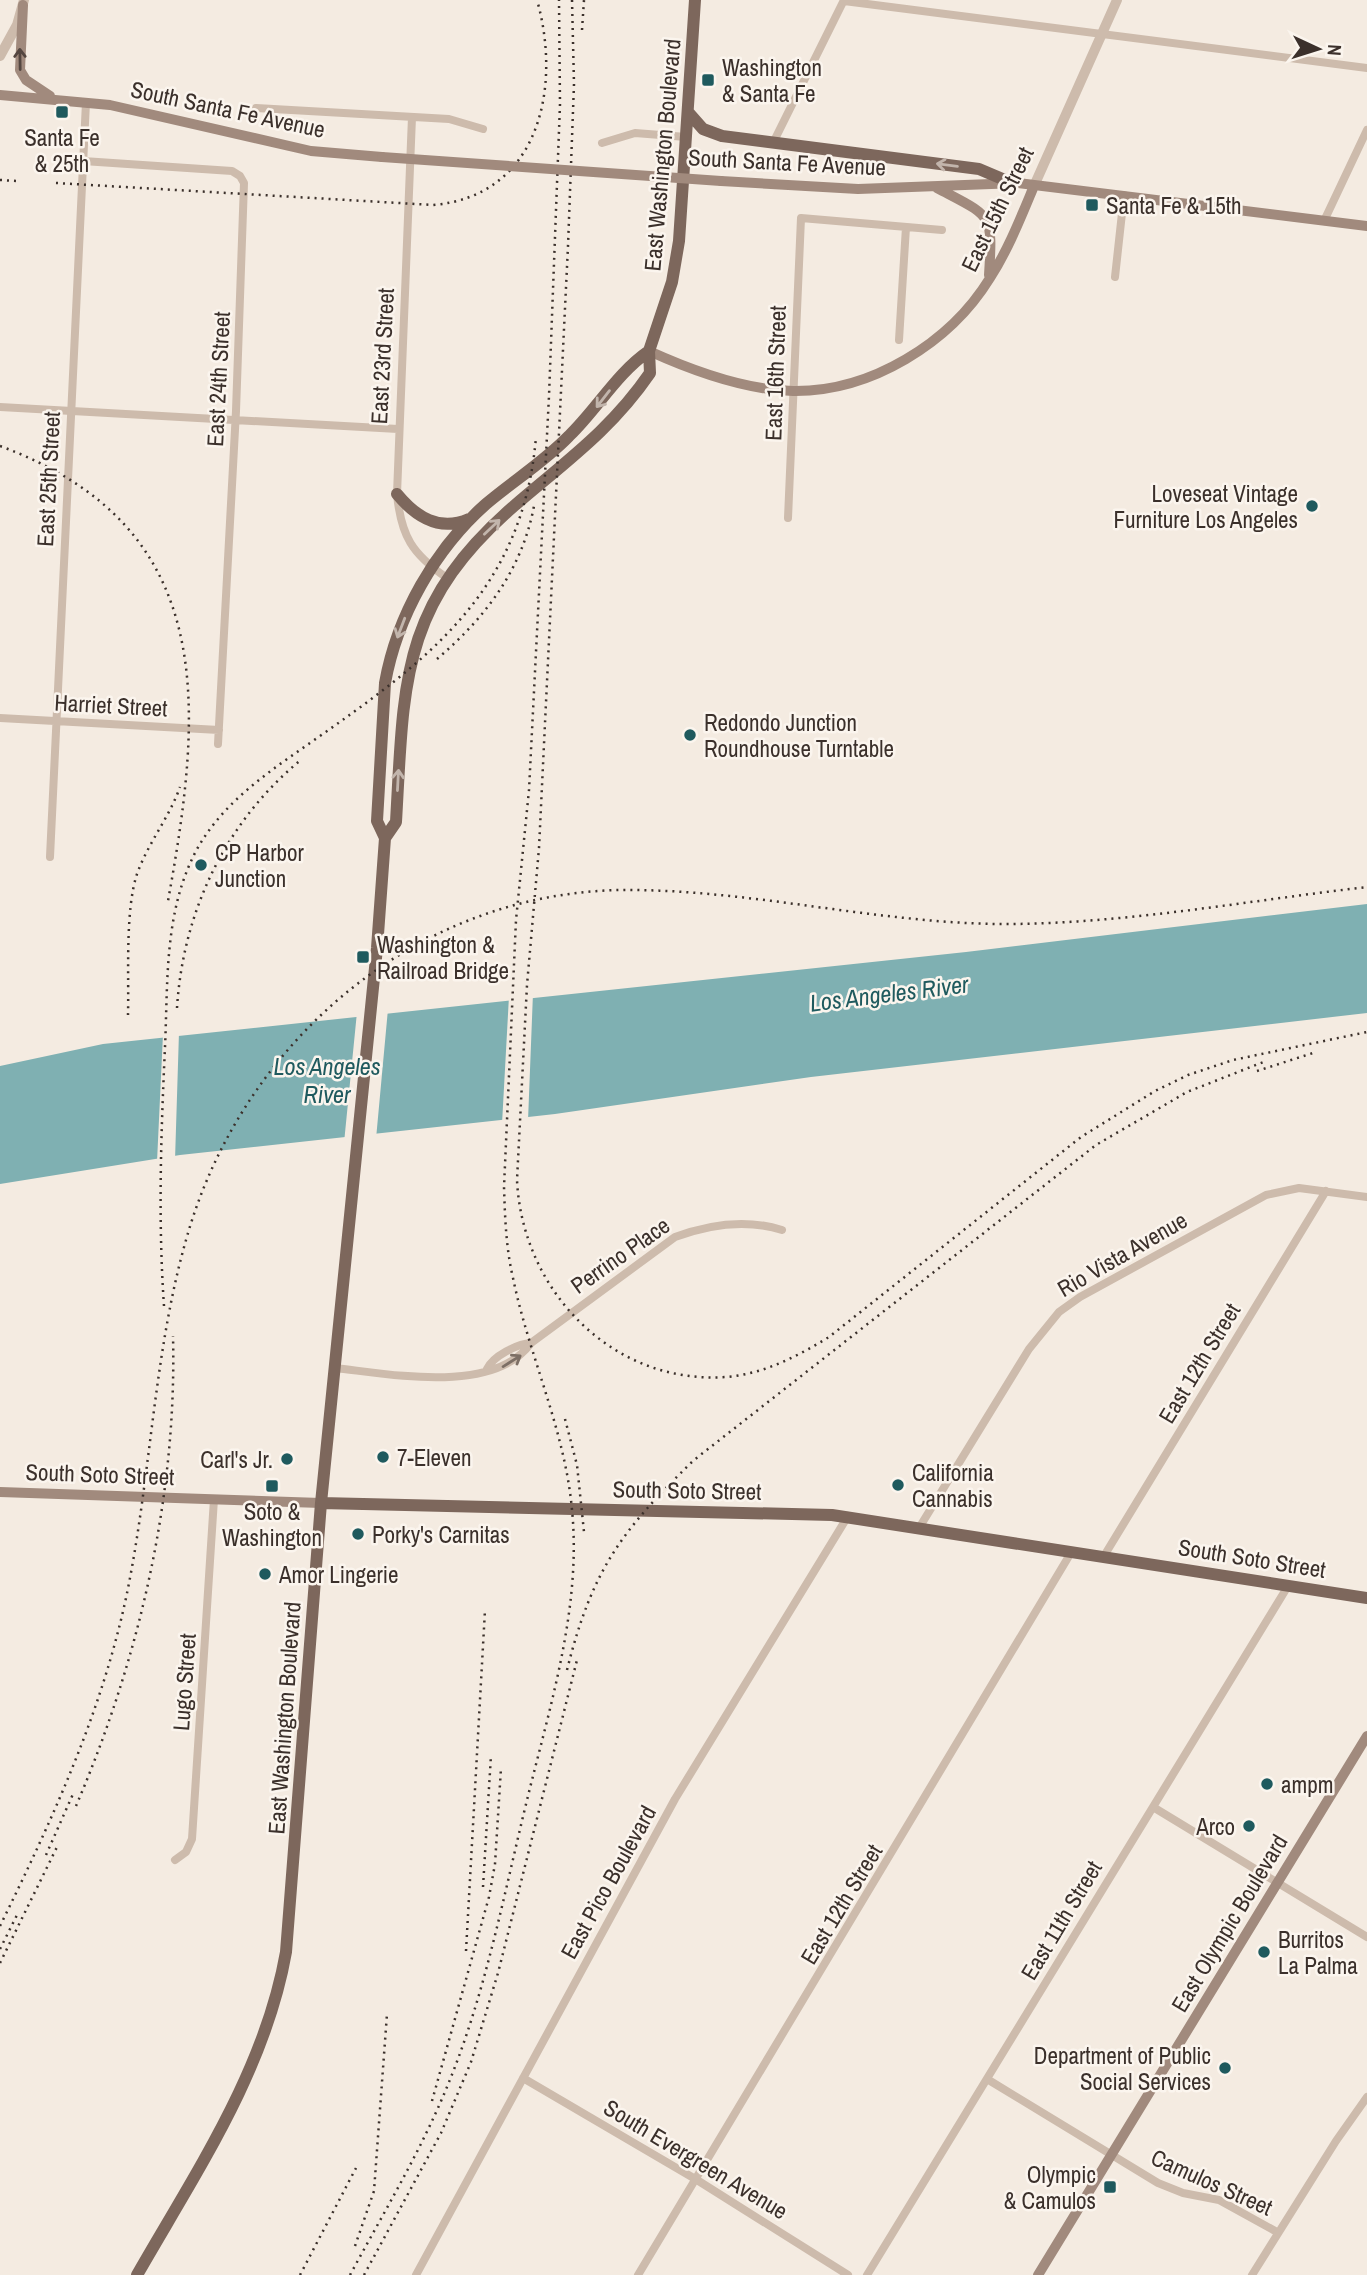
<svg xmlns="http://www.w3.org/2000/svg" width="1367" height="2275" viewBox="0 0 1367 2275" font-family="'Archivo Narrow',sans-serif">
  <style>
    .water { fill: #7fb0b2 }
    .pier { fill: #f4ebe1 }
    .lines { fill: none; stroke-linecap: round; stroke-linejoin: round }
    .minor { stroke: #cdbbac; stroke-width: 8 }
    .tertiary { stroke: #cdbbac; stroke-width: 10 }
    .secondary { stroke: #a18a7d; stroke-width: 10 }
    .primary { stroke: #7d675c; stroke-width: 12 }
    .rail { stroke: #3b302b; stroke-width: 2.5; stroke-dasharray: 2 5; stroke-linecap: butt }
    .secondary-bridge { stroke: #a18a7d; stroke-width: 10 }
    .oneway { stroke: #544640 }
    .oneway2 { stroke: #c2b5ac }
    .oneway3 { stroke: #7d6f65 }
    .poi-dot { fill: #1f5a5e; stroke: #fbf5ee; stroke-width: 2.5 }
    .labels { text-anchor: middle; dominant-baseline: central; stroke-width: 5; stroke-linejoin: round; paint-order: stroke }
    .poi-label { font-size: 23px; fill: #3b302b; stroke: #fbf5ee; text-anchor: start }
    .street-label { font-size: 23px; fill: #3b302b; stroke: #fbf5ee }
    .water-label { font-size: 24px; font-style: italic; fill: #1f5a5e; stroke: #fbf5ee }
  </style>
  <rect width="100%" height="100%" fill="#f4ebe1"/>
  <path class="water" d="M1367,904V1013L811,1077L555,1114L180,1155L0,1184V1066L103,1044L966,952Z"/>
  <path class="pier" d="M533,993L528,1121L502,1124L509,996Z
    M388,1009L376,1139L344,1143L357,1012Z
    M179,1032L175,1160L157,1162L163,1034Z"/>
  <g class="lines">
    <path class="minor" d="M844,1L1367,68
      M256,108L449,119L483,129
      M412,117L397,494C401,536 412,554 447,578
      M602,143L635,133L686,137
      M773,143L844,0
      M83,161L232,171L240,176L244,183L236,411L218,744
      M1324,221L1367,130
      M1115,277L1124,195
      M899,340L906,227
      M0,407L398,429
      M788,518L801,218L942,230
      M0,718L219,730
      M50,857L86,102
      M335,1368C390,1374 494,1395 531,1343L675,1237C710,1224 747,1219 782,1230
      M487,1369C493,1356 517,1344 531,1343
      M919,1528L1029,1349L1059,1312L1080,1297L1266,1195L1299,1188L1367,1197
      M1104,1556L1326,1191
      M1153,1807L1367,1937
      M175,1860L186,1852L192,1839L214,1499
      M523,2078L697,2180L848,2275
      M987,2079L1158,2183L1183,2193L1219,2200L1277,2232
      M416,2275L675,1799L848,1516
      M638,2275L1072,1551
      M867,2275L1288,1586
      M1252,2275L1336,2141L1367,2097"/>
    <path class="tertiary" d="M0,56L17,25L24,0
      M1034,186L1117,0"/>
    <path class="secondary" d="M23,5L20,70L26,80L50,96
      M0,95L110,105L311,151L382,157
      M721,181L858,189L1018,183L1367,226
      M937,188C992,217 993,212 989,275
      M649,351C693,371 744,390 793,391C871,392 950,343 990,278C1008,250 1021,217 1034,186
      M0,1492L321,1503
      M1038,2275L1367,1736"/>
    <path class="primary" d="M688,112L703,129L722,136L979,169L1012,183
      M397,494C416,517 439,532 469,519
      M385,838L396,822C404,682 400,605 514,506C565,462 611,430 650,373L649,351L672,282L679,241L695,0
      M321,1503L832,1515L1367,1598
      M137,2275C196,2172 265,2071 286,1952L321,1503L377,948L385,838L377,821L385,683C397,616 435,549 486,504C513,481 544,462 569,436C597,409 617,373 649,351"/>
    <path class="rail" d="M572,0L574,84L568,246L539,848L527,985L517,1180C522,1290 612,1385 726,1377C764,1374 798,1356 829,1337L1081,1137L1155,1091L1188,1075L1233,1060L1367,1032
      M582,30L584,0
      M0,180L18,181
      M56,183L433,205C539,196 562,88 537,0
      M0,446C220,527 203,708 168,901
      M437,659C485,618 522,570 534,506
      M177,1008C183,911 226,821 302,759
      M128,1015C129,976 125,910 137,874C148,843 169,818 180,787
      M1257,1071L1313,1053
      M164,1306C158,1219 161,1134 165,1047C168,981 164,912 196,851C222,803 267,773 310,743C427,661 523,592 536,437
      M565,1419L577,1465L584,1532
      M567,1670C592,1570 621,1531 694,1460L1096,1145L1187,1092L1266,1061
      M76,1806C139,1659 177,1497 173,1336
      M46,1855L73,1794
      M483,1887L491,1755
      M0,1926C52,1820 101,1714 126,1598C151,1479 153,1356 186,1240C242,1039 422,887 634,890C755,891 874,922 996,924C1120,925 1244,901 1367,887
      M0,1949L17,1915
      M466,1951L485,1610
      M0,1963L57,1847
      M432,2101L489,1897L495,1864L501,1768
      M355,2246L374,2191L387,2014
      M300,2275L356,2168
      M350,2275C385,2210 424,2146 451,2077C489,1982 507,1878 532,1780C554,1693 581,1600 572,1510C565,1430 529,1356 513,1278C506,1248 505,1218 504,1187L516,920L529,790L549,396L560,104L559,0
      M364,2275L441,2133L471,2062L498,1973L577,1660"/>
    <path class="secondary-bridge" d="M382,157L721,181"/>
  </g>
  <defs><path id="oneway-shaft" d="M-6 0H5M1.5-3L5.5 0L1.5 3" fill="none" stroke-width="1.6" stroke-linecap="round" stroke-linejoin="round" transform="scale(1.75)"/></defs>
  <use class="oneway" href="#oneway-shaft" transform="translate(20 59) rotate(-91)"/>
  <g class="oneway2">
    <use href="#oneway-shaft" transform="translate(947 165) rotate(-173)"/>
    <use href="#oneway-shaft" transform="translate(603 399) rotate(128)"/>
    <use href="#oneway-shaft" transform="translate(492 527) rotate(-43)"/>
    <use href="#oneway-shaft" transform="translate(401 628) rotate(111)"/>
    <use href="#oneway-shaft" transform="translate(398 780) rotate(-87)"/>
  </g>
  <use class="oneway3" href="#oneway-shaft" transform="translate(512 1361) rotate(-32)"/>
  <g class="poi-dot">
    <rect x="701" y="73" width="14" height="14" rx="3.5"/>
    <rect x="55" y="105" width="14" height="14" rx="3.5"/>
    <rect x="1085" y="198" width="14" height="14" rx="3.5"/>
    <circle cx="1312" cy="506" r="7"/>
    <circle cx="690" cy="735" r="7"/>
    <circle cx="201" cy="865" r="7"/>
    <rect x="356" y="950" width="14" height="14" rx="3.5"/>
    <circle cx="383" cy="1457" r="7"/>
    <circle cx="287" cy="1459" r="7"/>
    <circle cx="898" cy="1485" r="7"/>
    <rect x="265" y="1479" width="14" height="14" rx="3.5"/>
    <circle cx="358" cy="1534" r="7"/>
    <circle cx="265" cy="1574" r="7"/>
    <circle cx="1267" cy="1784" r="7"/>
    <circle cx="1249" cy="1826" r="7"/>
    <circle cx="1264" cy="1952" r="7"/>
    <circle cx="1225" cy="2068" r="7"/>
    <rect x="1103" y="2180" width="14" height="14" rx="3.5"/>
  </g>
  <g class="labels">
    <g class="poi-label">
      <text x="722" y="67">Washington<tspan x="722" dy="26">&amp; Santa Fe</tspan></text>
      <text x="62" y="137" text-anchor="middle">Santa Fe<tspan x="62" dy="26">&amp; 25th</tspan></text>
      <text x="1106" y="205">Santa Fe &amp; 15th</text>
      <text x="1298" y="493" text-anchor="end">Loveseat Vintage<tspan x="1298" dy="26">Furniture Los Angeles</tspan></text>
      <text x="704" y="722">Redondo Junction<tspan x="704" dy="26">Roundhouse Turntable</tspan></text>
      <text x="215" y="852">CP Harbor<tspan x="215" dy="26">Junction</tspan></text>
      <text x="377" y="944">Washington &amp;<tspan x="377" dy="26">Railroad Bridge</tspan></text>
      <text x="397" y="1457">7-Eleven</text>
      <text x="273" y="1459" text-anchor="end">Carl's Jr.</text>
      <text x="912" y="1472">California<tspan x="912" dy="26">Cannabis</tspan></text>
      <text x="272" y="1511" text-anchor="middle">Soto &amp;<tspan x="272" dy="26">Washington</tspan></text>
      <text x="372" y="1534">Porky's Carnitas</text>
      <text x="279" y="1574">Amor Lingerie</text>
      <text x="1281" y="1784">ampm</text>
      <text x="1235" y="1826" text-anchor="end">Arco</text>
      <text x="1278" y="1939">Burritos<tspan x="1278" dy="26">La Palma</tspan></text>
      <text x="1211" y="2055" text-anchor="end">Department of Public<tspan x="1211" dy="26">Social Services</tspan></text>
      <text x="1096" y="2174" text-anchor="end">Olympic<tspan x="1096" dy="26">&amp; Camulos</tspan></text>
    </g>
    <g class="street-label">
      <text transform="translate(228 109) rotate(12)">South Santa Fe Avenue</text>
      <text transform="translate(662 155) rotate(-85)">East Washington Boulevard</text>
      <text transform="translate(787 162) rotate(3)">South Santa Fe Avenue</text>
      <text transform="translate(997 209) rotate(-64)">East 15th Street</text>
      <text transform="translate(382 356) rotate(-87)">East 23rd Street</text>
      <text transform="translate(775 373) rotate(-88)">East 16th Street</text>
      <text transform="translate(218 379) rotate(-87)">East 24th Street</text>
      <text transform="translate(48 479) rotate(-87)">East 25th Street</text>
      <text transform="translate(111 705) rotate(3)">Harriet Street</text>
      <text transform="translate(1122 1254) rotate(-30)">Rio Vista Avenue</text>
      <text transform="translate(620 1255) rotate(-35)">Perrino Place</text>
      <text transform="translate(1199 1363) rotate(-59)">East 12th Street</text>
      <text transform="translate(100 1474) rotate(2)">South Soto Street</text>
      <text transform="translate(687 1490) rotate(1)">South Soto Street</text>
      <text transform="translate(1252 1558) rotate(9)">South Soto Street</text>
      <text transform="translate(184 1682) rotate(-86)">Lugo Street</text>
      <text transform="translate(284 1718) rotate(-86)">East Washington Boulevard</text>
      <text transform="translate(608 1882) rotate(-61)">East Pico Boulevard</text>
      <text transform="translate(841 1904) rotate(-59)">East 12th Street</text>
      <text transform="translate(1061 1920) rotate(-59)">East 11th Street</text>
      <text transform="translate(1229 1923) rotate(-59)">East Olympic Boulevard</text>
      <text transform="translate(696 2159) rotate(31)">South Evergreen Avenue</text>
      <text transform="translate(1212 2182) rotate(24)">Camulos Street</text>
    </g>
    <g class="water-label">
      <text transform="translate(889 993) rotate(-7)">Los Angeles River</text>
      <text x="327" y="1066">Los Angeles<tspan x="327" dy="28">River</tspan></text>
    </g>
  </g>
  <g transform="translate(1318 49) rotate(94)" stroke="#fbf5ee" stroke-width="5" paint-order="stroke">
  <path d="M0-5L12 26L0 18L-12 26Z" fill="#3b302b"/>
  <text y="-10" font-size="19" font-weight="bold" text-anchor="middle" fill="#3b302b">N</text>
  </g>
</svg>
